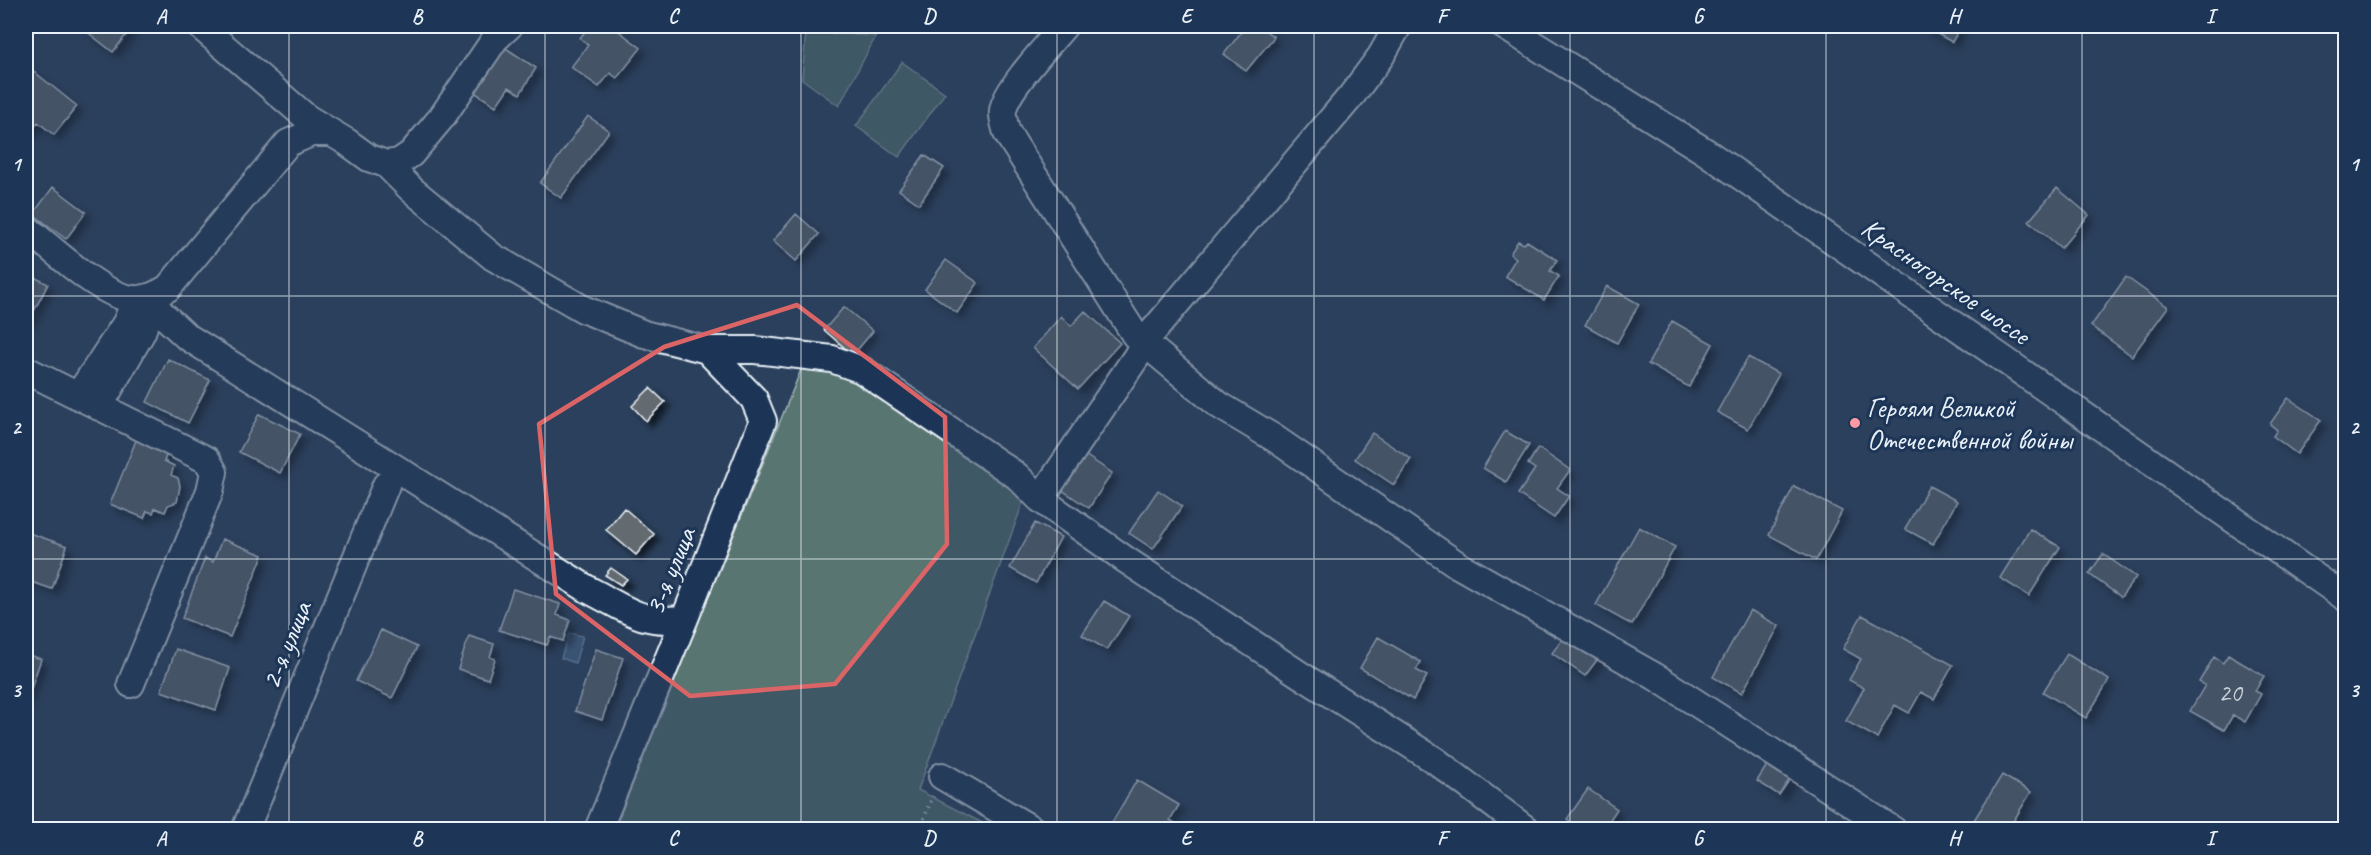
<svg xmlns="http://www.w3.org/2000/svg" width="2371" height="855" viewBox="0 0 2371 855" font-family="Caveat,sans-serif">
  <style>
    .green { fill: #587471; stroke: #a0b2b4; stroke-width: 1.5 }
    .water { fill: #4a6c91; stroke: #89a1ba; stroke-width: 1.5 }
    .building { fill: #646b70; stroke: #e8f1f8; stroke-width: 1.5; filter: url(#shadow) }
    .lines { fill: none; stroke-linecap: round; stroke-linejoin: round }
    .minor-casing { stroke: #e8f1f8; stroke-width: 30 }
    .path { stroke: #e8f1f8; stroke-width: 4; stroke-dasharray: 1.5 4.5; stroke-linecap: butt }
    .minor { stroke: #1d3557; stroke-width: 26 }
    .marked { fill: none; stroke: #db6466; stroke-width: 4.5; stroke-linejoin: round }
    .grid { fill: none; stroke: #e8f1f8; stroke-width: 1.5; stroke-opacity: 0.55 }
    .poi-dot { fill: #ff9aa2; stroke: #1d3557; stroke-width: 2 }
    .labels { text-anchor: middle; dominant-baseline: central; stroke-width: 6; stroke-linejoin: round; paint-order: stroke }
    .number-label { font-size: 26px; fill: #c7d0d6 }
    .street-label { font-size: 28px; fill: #e8f1f8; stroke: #1d3557 }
    .poi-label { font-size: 28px; fill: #e8f1f8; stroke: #1d3557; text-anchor: start }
    .neatline { fill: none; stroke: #e8f1f8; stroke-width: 2 }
    .grid-label { font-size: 20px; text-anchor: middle; font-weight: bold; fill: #e8f1f8 }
  </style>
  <defs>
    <filter id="shadow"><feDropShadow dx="5.5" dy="5.5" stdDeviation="3" flood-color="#0009"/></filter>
  </defs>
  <rect width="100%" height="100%" fill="#2b405c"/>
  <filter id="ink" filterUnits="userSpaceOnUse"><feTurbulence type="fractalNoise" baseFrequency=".0167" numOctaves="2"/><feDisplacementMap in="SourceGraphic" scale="12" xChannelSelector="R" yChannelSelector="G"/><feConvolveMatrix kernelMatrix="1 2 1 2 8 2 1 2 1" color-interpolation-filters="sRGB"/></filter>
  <g filter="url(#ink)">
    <path class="green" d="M806,32L876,36L839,106L802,79Z
      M902,62L945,93L899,157L856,126Z
      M805,360L875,390L1025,497L918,790L994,829L614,830Z"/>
    <path class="water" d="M569,633L583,636L575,663L561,658Z"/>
    <path class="building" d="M91,26H133L113,52L86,31Z
      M589,26H612L641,48L617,78L610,73L599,87L571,67L588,45L580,38Z
      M1246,26H1259L1274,37L1246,71L1224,54Z
      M1923,26H1961L1952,42Z
      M498,43L536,68L520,94L509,87L496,106L474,92Z
      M27,66L77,106L54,135L38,122L28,134L26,132V69Z
      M588,116L609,131L561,198L540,183Z
      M924,155L944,168L919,204L899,190Z
      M53,187L86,212L66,239L33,214Z
      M2057,188L2089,215L2061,248L2029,221Z
      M796,214L819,234L796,261L773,241Z
      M1518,241L1524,244L1527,241L1557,260L1550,271L1559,276L1544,300L1505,276L1516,258L1510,254Z
      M946,260L978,283L957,313L925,289Z
      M26,273L48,284L28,322L26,320Z
      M2126,277L2168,307L2132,356L2091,326Z
      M1607,286L1639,304L1617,343L1585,325Z
      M844,307L873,331L853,355L824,330Z
      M1085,311L1120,343L1078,389L1033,348L1061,316L1071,326Z
      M1672,321L1713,344L1689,387L1648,364Z
      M1748,357L1779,374L1748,429L1717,412Z
      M168,359L210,380L188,423L147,402Z
      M650,388L665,402L646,421L632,406Z
      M2288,398L2321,420L2297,454L2273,436L2277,430L2270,424Z
      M259,414L300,434L280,473L239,452Z
      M1505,431L1529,445L1506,482L1483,468Z
      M1372,433L1411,459L1394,485L1355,459Z
      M137,438L168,451L164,461L174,466L171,475L178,478L180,486L177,502L168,505L165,512L155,508L153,513L147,511L144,518L110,504Z
      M1538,448L1570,470L1557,488L1569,496L1554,518L1518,494L1535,469L1528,464Z
      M1085,455L1112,473L1089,508L1062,490Z
      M1794,486L1842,511L1816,560L1769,535Z
      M1929,486L1957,501L1933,544L1905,529Z
      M1158,490L1182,506L1153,549L1129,533Z
      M624,508L654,534L636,555L606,530Z
      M1035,523L1061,537L1036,583L1010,568Z
      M1639,527L1675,547L1632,625L1596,605Z
      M2030,529L2060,547L2029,596L2000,578Z
      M26,532L67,546L52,589L26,580Z
      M222,539L263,555L230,637L182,618L205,558L213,562Z
      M2103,554L2136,577L2121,597L2089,574Z
      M611,568L627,579L621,585L605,575Z
      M513,589L560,604L557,615L570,620L563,641L550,637L547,645L499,630Z
      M1104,601L1129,616L1107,650L1082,635Z
      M1750,610L1779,626L1742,693L1713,677Z
      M1862,615L1953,665L1934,699L1921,692L1909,713L1895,705L1877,738L1846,721L1864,688L1849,680L1861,659L1843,649Z
      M381,630L417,647L392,698L356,681Z
      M1567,633L1600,656L1585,676L1552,653Z
      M469,636L494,644L490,657L495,659L488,679L458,669Z
      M1378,637L1421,662L1416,670L1427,676L1413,700L1360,668Z
      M176,649L230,668L216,710L161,691Z
      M596,649L623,658L602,720L575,711Z
      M26,654L41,659L26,703Z
      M2067,654L2109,680L2086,718L2043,692Z
      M2228,655L2264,676L2255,691L2261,694L2245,722L2233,715L2224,730L2190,711L2205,685L2199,682L2214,657L2223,663Z
      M1769,762L1792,776L1779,795L1757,781Z
      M2002,775L2031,792L2008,830H1989L1974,820Z
      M1137,780L1179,805L1170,820L1183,828L1182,830H1121L1111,824Z
      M1588,789L1617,809L1603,830H1582L1567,819Z"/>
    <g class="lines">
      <g class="minor-casing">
        <path id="minor" d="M200,26L307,118L347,142L369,158L386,164L399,162L411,154L442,117L495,39L509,26
          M1064,26C1050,43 1006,89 1003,110C1002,118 1005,125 1007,133L1135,335L1219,405L1274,438L1458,565L1656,677L1893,830
          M1504,26L1706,152L2346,598
          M386,164L411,189L493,257L583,309L644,334L707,350H755L832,359L862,370L1017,476L1040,499L1126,560L1299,674L1436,761L1527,830
          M26,228C52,248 101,296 133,299C146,300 157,295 168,288L288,143L311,133H331
          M26,370L207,460L214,472L210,491L131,684
          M78,396L126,323L131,311L133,299
          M99,407L142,332L154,297L159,311L186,336L589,590C625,608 643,626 685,618
          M1040,499L1137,356L1144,342L1352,95L1381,56L1398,26
          M942,776L1033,830
          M245,830L386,485
          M598,830L685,618L763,421L754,399L707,350"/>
      </g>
      <path class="path" d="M1466,26L1485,33
        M919,830L933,796"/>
      <use href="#minor" class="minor"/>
    </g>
  </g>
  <path d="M0 0H2371V855H0ZM797,305L945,417L947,544L835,684L690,696L556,594L539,424L664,347Z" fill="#2b405c" fill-opacity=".55" fill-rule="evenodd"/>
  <path class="marked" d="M797,305L945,417L947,544L835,684L690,696L556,594L539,424L664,347Z"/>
  <path class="grid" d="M289,26V830M545,26V830M801,26V830M1057,26V830M1314,26V830M1570,26V830M1826,26V830M2082,26V830M26,296H2346M26,559H2346"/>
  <circle class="poi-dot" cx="1855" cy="423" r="6"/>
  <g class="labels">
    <g class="number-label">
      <text x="2230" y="692">20</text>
    </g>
    <g class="street-label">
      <text transform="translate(1946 281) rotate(35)">Красногорское шоссе</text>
      <text transform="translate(670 571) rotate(-68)">3-я улица</text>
      <text transform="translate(286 645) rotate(-68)">2-я улица</text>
    </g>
    <g class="poi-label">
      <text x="1867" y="407">Героям Великой<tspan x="1867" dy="32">Отечественной войны</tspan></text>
    </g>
  </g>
  <rect width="2371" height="855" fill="none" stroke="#1d3557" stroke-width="66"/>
  <rect x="33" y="33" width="2305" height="789" class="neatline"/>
  <g class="grid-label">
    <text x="161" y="23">A</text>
    <text x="417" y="23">B</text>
    <text x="673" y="23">C</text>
    <text x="929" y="23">D</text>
    <text x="1186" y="23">E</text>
    <text x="1442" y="23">F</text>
    <text x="1698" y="23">G</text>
    <text x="1954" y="23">H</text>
    <text x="2210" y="23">I</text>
    <text x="16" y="171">1</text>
    <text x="2354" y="171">1</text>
    <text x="16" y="434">2</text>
    <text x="2354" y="434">2</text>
    <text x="16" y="697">3</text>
    <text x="2354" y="697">3</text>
    <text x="161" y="845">A</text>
    <text x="417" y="845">B</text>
    <text x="673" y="845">C</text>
    <text x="929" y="845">D</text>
    <text x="1186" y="845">E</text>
    <text x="1442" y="845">F</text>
    <text x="1698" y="845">G</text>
    <text x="1954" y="845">H</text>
    <text x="2210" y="845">I</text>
  </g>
</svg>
